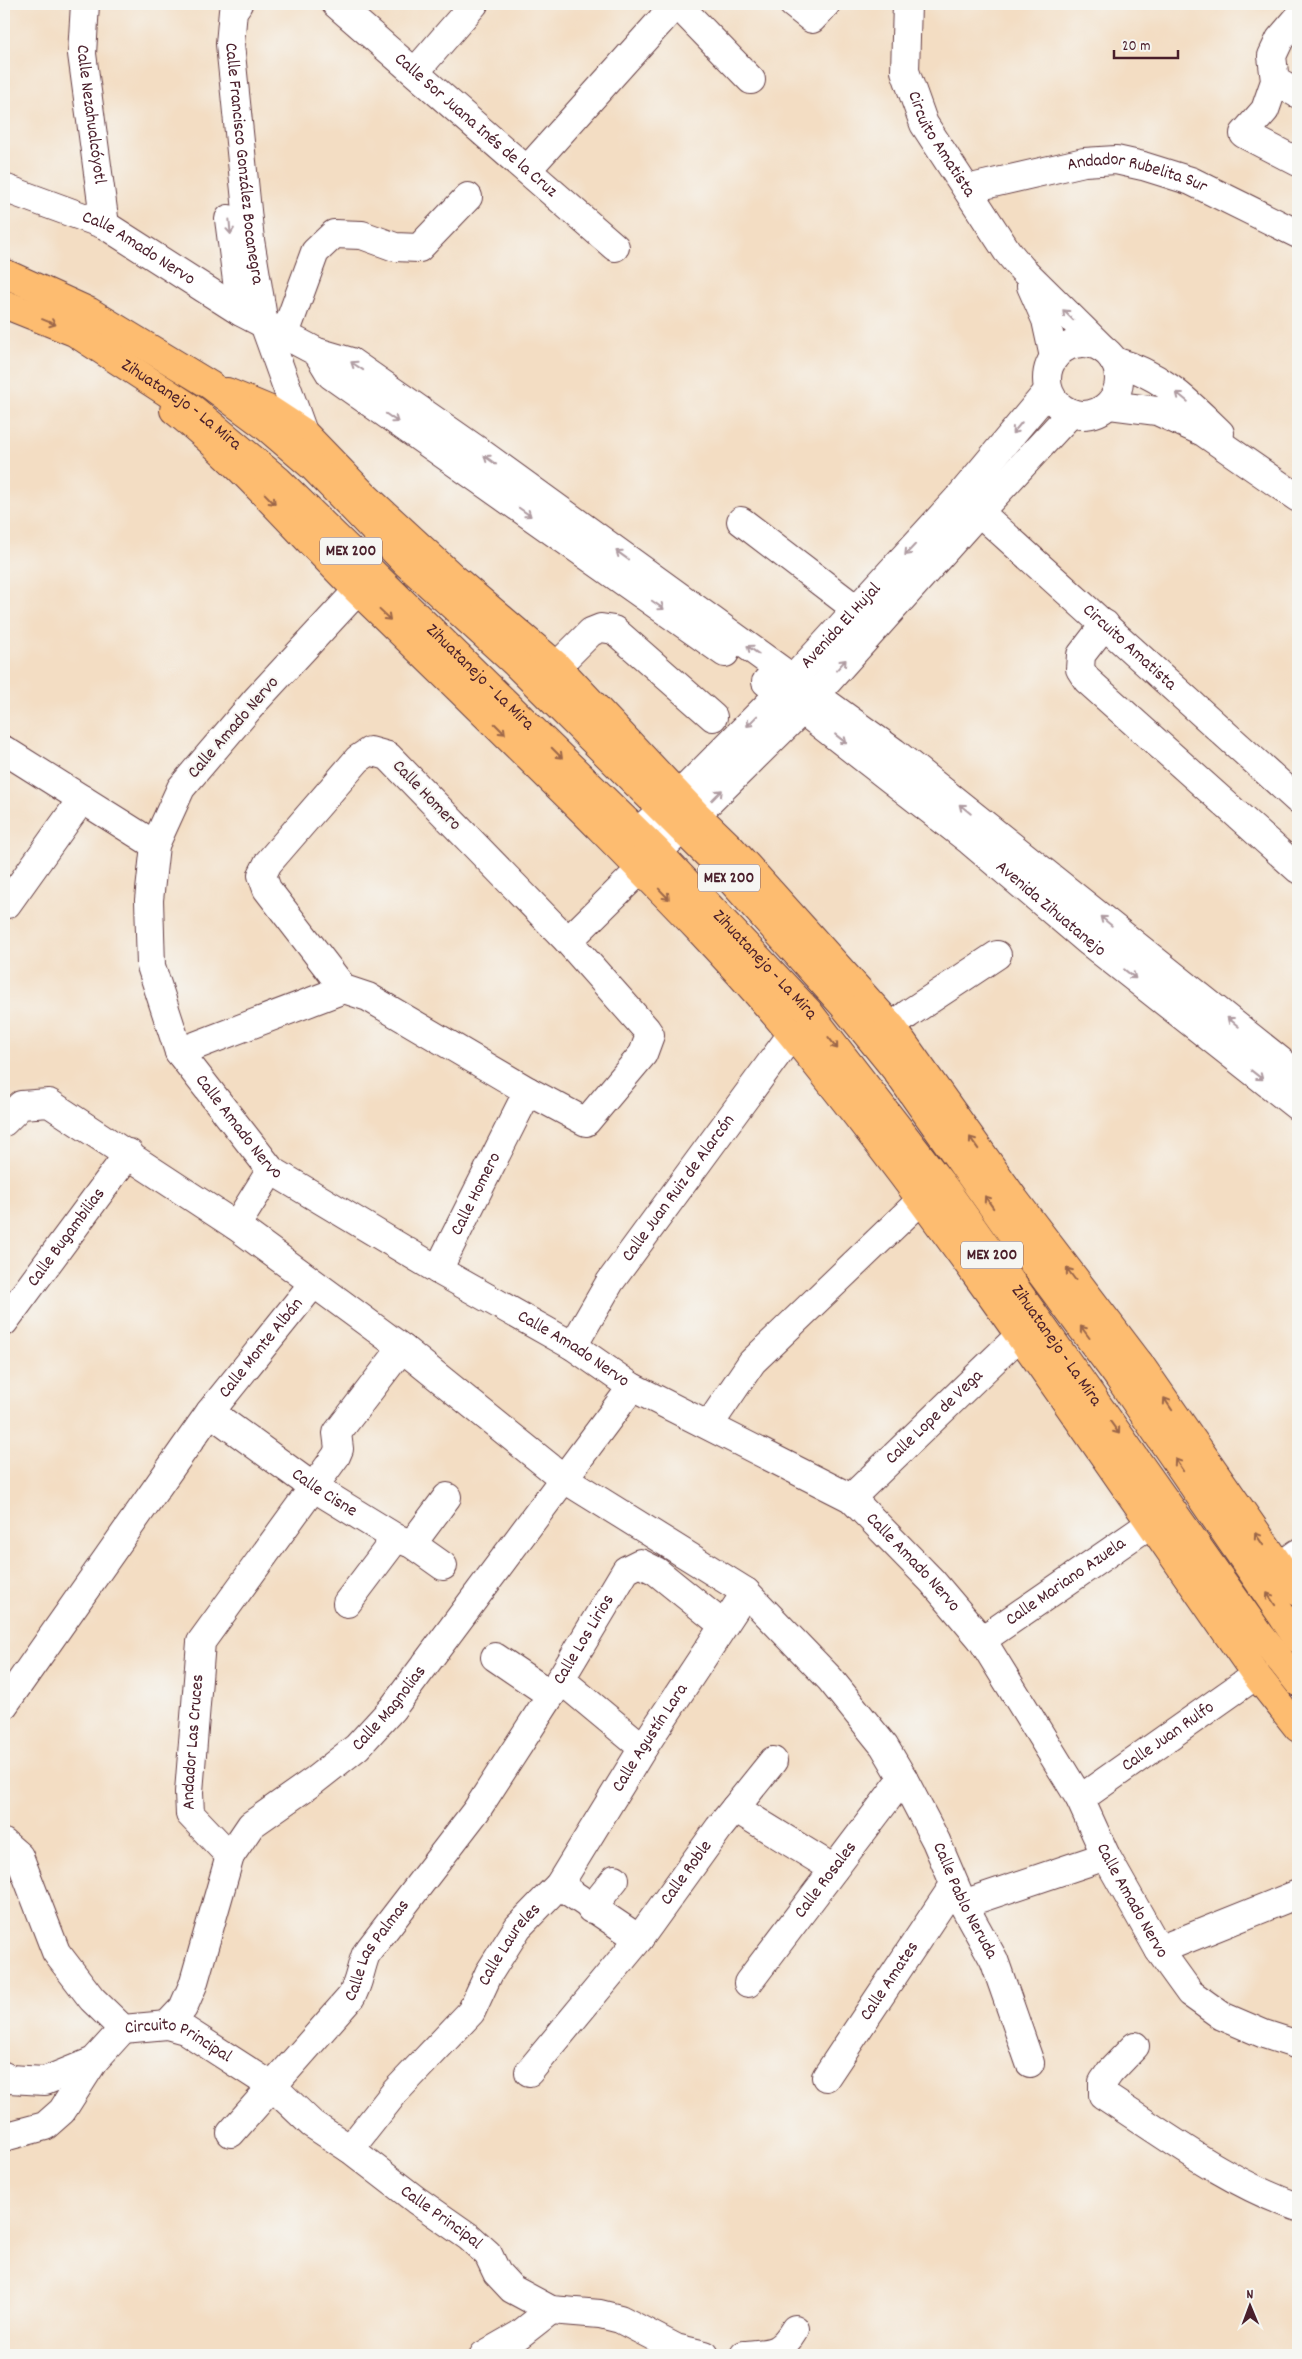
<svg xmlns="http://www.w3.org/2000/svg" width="1302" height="2359" viewBox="0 0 1302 2359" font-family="Dekko,sans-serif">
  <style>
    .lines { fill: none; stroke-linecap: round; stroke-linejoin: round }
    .minor-casing { stroke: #633c42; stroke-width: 30 }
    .major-casing { stroke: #633c42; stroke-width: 30 }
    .highway-casing { stroke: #633c42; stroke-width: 30 }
    .minor { stroke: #fff; stroke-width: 28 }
    .major { stroke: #fdbc70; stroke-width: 28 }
    .highway { stroke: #fdbc70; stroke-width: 28 }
    .oneway { stroke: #ae9aa0 }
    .oneway2 { stroke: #9b664a }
    .labels { text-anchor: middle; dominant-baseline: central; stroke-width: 4; stroke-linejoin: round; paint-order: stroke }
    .shield { fill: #f6f6f2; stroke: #7e6067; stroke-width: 1 }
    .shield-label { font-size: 16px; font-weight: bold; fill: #4a1f2b }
    .street-label { font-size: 18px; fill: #4a1f2b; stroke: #f6f6f2 }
  </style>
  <rect width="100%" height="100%" fill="#f6f6f2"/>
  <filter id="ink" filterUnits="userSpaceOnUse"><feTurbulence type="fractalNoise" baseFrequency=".02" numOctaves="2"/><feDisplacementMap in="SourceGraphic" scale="10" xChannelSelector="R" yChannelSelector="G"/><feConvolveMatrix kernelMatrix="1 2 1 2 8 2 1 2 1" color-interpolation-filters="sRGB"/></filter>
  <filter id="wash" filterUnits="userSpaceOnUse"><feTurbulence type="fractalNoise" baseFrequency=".0096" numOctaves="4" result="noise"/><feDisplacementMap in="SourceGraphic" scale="20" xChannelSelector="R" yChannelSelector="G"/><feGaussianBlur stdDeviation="1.12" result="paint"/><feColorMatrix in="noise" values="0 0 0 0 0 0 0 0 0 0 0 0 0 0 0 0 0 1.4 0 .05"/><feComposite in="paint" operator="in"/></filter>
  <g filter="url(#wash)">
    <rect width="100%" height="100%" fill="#f3ddc3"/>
  </g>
  <g filter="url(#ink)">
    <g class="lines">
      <g class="minor-casing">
        <g id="minor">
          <path id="s1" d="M85,4L82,54L105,225"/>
          <path id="s2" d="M238,4L233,11L230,44L250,240L264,324L303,432"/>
          <path id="s3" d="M336,4L615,247"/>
          <path d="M677,4L751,80"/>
          <path d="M793,4L812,19L826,4"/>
          <path id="s4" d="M907,4L905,71L924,124L1007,251L1022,269L1103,349"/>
          <path d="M1298,18L1280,39L1272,56L1275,81L1265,110L1244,134L1298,162"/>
          <path d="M415,72L474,4"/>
          <path d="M1275,81L1298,94"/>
          <path d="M527,170L676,4"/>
          <path id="s5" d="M4,188L105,225L241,312L317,352L351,362L477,450L894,752L1298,1075"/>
          <path id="s6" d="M967,189L1084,162L1116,160L1143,166L1191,181L1298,234"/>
          <path d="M229,219L241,312"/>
          <path d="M1031,286L1046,320L1054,357"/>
          <path d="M285,334L315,252L334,234L362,235L395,247L419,248L468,197"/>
          <circle cx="1083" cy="379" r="36"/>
          <path d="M317,352L331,375L725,653"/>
          <path d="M1114,361C1161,374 1186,400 1220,433"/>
          <path d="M1110,405L1157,411L1203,432L1298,498"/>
          <path id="s7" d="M966,500L1298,800"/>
          <path d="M741,521L856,609"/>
          <path id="s8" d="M358,590L256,700L181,788L155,845L149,900L151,966L179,1052L271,1170L438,1270L573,1346L632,1387L851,1498L932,1581L982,1640L1080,1799L1106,1856L1159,1950L1190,1993L1222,2016L1264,2034L1298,2045"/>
          <path d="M1105,624L1081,655L1080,669L1087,680L1298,869"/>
          <path d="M557,666L591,632L601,628L614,630L713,717"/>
          <path id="s9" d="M766,682L970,841L1089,942L1298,1107"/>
          <path d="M4,750L155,845"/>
          <path d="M370,751L388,756L568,941L646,1029L650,1035L643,1054L586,1122L528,1091L368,997L344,989L267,889L262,875L268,863L358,759Z"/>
          <path id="s10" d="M621,847L679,795L781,692L961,495L1048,391"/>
          <path d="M7,904L82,799"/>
          <path d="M568,941L803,709L980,511L1071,413"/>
          <path d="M892,1027L908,1014L997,955"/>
          <path d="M179,1052L344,989"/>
          <path id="s11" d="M4,1122L21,1105L49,1103L236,1226L402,1348L563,1478L746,1592L830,1679L884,1746L903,1778L936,1841L963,1904L994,1960L1030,2063"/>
          <path d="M236,1226L271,1170"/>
          <path id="s12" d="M438,1270L528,1091"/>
          <path id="s13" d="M4,1322L129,1153"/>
          <path id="s14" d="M573,1346L610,1282L792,1034"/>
          <path id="s15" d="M210,1412L313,1487L396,1538L412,1544L443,1566"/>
          <path d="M709,1425L752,1362L922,1199"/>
          <path id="s16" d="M851,1498L1019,1336"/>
          <path d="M412,1544L447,1497"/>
          <path d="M1279,1567L1298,1553"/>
          <path d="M347,1603L396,1538"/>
          <path id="s17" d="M982,1640L1150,1524"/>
          <path d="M495,1657L551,1695"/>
          <path d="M560,1679L643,1748"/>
          <path id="s18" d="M4,1705L210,1412L313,1284"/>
          <path id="s19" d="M1080,1799L1256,1675"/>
          <path d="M735,1808L834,1869"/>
          <path id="s20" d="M4,1843L19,1856L56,1952L92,1999L123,2029L167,2025L185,2030L272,2086L312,2124L350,2149L416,2200L469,2237L488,2254L497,2273L512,2289L551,2310L600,2314L620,2319L676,2348L705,2355"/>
          <path id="s21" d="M230,1856L190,1814L189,1792L201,1642L336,1456L339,1449L337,1433L402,1348"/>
          <path d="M559,1885L639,1939"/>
          <path d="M963,1904L1106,1856"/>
          <path d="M591,1909L615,1879"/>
          <path d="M1159,1950L1298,1894"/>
          <path id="s22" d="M748,1983L903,1778"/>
          <path id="s23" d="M167,2025L183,2008L193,1985L230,1856L251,1825L315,1780L357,1747L392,1709L632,1387"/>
          <path d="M1135,2046L1110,2072L1103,2082V2095C1165,2135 1228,2183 1298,2207"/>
          <path id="s24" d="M529,2072L639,1939L719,1828L773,1761"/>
          <path d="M4,2076L9,2079L45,2081L94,2061L123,2029"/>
          <path id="s25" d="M826,2077L954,1885"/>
          <path id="s26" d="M231,2133L351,1997C359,1984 360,1969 366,1954L476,1811L551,1695L626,1570L640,1563L656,1571L723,1625"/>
          <path d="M4,2137L45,2126L62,2111L94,2061"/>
          <path id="s27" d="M350,2149L395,2092L471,2012L489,1973L518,1927L559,1885L643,1748L746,1592"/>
          <path d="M484,2355L519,2335L551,2310"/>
          <path d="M744,2355C772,2353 780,2354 795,2329"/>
        </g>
      </g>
      <g class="major-casing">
        <path id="major" d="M227,392L268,409L303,432L363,494L455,579L557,666L697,815L730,847L848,978L892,1027L1015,1200L1139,1363L1298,1592
          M174,410C242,464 297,531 359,592C436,666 511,740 587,815C658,887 729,958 793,1036C960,1239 1105,1460 1256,1675L1298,1728"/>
      </g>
      <g class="highway-casing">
        <g id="highway">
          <path d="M4,273L90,312L210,385L264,425L314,468L407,564L516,664L710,857L843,1005L895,1069L1019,1244L1119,1378L1298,1639"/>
          <path id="s28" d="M4,304L74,332L194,410L278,480L658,852L808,1011L944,1187L1261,1636L1298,1682"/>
          <path d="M1119,1378L1139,1363"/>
        </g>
      </g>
      <use href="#minor" class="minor"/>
      <use href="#major" class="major"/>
      <use href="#highway" class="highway"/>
    </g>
    <defs><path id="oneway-shaft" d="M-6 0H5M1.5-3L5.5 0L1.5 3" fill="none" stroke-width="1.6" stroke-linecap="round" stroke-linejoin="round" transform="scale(1.25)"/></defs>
    <g class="oneway">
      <use href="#oneway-shaft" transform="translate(230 227) rotate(85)"/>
      <use href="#oneway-shaft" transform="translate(1068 315) rotate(-135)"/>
      <use href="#oneway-shaft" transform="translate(357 366) rotate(-146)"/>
      <use href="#oneway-shaft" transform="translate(1182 397) rotate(-141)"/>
      <use href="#oneway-shaft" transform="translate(392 418) rotate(35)"/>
      <use href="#oneway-shaft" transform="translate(1017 428) rotate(130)"/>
      <use href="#oneway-shaft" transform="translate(490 460) rotate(-144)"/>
      <use href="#oneway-shaft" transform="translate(525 512) rotate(35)"/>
      <use href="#oneway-shaft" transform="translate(910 550) rotate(133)"/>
      <use href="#oneway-shaft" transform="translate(622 555) rotate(-144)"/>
      <use href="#oneway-shaft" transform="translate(658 605) rotate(35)"/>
      <use href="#oneway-shaft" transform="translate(753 650) rotate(-144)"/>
      <use href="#oneway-shaft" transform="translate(841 665) rotate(-48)"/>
      <use href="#oneway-shaft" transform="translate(752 721) rotate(134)"/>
      <use href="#oneway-shaft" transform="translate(841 739) rotate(38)"/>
      <use href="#oneway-shaft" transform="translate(717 795) rotate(-45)"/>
      <use href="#oneway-shaft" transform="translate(965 809) rotate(-141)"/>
      <use href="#oneway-shaft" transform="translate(1106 921) rotate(-141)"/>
      <use href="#oneway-shaft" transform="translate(1130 974) rotate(38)"/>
      <use href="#oneway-shaft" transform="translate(1233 1022) rotate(-141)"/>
      <use href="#oneway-shaft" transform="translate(1257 1075) rotate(38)"/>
    </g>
    <g class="oneway2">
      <use href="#oneway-shaft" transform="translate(49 322) rotate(22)"/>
      <use href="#oneway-shaft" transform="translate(270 499) rotate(46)"/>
      <use href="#oneway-shaft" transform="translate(385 615) rotate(43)"/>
      <use href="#oneway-shaft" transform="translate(500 729) rotate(45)"/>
      <use href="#oneway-shaft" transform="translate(557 753) rotate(45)"/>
      <use href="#oneway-shaft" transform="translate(664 894) rotate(46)"/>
      <use href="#oneway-shaft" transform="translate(833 1043) rotate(52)"/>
      <use href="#oneway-shaft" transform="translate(974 1143) rotate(-125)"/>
      <use href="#oneway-shaft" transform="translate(989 1202) rotate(-125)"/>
      <use href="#oneway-shaft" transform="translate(1071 1274) rotate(-127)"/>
      <use href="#oneway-shaft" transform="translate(1085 1332) rotate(-127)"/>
      <use href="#oneway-shaft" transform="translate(1168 1404) rotate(-124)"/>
      <use href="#oneway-shaft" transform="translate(1115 1428) rotate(54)"/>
      <use href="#oneway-shaft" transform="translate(1179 1465) rotate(-124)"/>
      <use href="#oneway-shaft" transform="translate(1259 1539) rotate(-124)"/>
      <use href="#oneway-shaft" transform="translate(1271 1599) rotate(-124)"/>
    </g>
  </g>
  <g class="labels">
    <g class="shield">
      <rect x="320" y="537.5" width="62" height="27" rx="4"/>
      <rect x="698" y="864.5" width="62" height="27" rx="4"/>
      <rect x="961" y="1241.5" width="62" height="27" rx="4"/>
    </g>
    <g class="shield-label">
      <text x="351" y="551">MEX 200</text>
      <text x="729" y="878">MEX 200</text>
      <text x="992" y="1255">MEX 200</text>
    </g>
    <g class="street-label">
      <text stroke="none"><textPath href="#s1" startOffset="111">Calle Nezahualcóyotl</textPath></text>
      <text stroke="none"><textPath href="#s3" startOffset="185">Calle Sor Juana Inés de la Cruz</textPath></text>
      <text stroke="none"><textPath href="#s4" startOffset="149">Circuito Amatista</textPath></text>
      <text stroke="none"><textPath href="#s2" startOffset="162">Calle Francisco González Bocanegra</textPath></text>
      <text stroke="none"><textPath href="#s6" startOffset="175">Andador Rubelita Sur</textPath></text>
      <text stroke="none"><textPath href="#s5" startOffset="148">Calle Amado Nervo</textPath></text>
      <text stroke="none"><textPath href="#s28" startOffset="205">Zihuatanejo - La Mira</textPath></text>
      <text stroke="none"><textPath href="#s10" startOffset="312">Avenida El Hujal</textPath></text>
      <text stroke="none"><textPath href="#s7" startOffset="220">Circuito Amatista</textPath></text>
      <text stroke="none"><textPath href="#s28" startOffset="610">Zihuatanejo - La Mira</textPath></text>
      <text transform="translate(234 728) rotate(-49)">Calle Amado Nervo</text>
      <text transform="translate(426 796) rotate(46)">Calle Homero</text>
      <text stroke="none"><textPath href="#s9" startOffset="364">Avenida Zihuatanejo</textPath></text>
      <text stroke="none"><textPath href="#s28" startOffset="1015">Zihuatanejo - La Mira</textPath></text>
      <text stroke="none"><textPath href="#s8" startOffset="636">Calle Amado Nervo</textPath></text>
      <text stroke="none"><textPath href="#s14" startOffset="190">Calle Juan Ruiz de Alarcón</textPath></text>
      <text stroke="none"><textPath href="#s12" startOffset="85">Calle Homero</textPath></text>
      <text stroke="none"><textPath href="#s13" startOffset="105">Calle Bugambilias</textPath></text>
      <text stroke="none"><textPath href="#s28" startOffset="1495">Zihuatanejo - La Mira</textPath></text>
      <text stroke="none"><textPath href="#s18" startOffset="440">Calle Monte Albán</textPath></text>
      <text stroke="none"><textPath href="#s8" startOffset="1041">Calle Amado Nervo</textPath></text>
      <text stroke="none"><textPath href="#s16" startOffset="116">Calle Lope de Vega</textPath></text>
      <text stroke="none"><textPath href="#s15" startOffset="140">Calle Cisne</textPath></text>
      <text stroke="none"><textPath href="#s8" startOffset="1446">Calle Amado Nervo</textPath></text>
      <text stroke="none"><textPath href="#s17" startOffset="102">Calle Mariano Azuela</textPath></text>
      <text stroke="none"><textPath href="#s26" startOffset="610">Calle Los Lirios</textPath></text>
      <text stroke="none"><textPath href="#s23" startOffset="402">Calle Magnolias</textPath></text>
      <text stroke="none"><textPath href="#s19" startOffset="108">Calle Juan Rulfo</textPath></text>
      <text stroke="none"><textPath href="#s27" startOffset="512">Calle Agustín Lara</textPath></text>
      <text stroke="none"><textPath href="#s21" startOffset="130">Andador Las Cruces</textPath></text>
      <text stroke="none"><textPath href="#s24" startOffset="254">Calle Roble</textPath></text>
      <text stroke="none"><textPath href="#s22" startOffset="129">Calle Rosales</textPath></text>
      <text stroke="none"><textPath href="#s8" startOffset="1851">Calle Amado Nervo</textPath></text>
      <text stroke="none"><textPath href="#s11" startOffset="1286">Calle Pablo Neruda</textPath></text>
      <text stroke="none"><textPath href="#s27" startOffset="261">Calle Laureles</textPath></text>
      <text stroke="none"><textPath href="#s26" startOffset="235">Calle Las Palmas</textPath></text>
      <text stroke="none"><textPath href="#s25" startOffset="115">Calle Amates</textPath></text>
      <text stroke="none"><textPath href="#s20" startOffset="284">Circuito Principal</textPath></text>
      <text stroke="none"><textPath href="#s20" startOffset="606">Calle Principal</textPath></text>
    </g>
  </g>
  <rect width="1302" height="2359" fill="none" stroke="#f6f6f2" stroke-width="20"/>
  <g transform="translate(1250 2306) rotate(359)" stroke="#f6f6f2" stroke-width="4" paint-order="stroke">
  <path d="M0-4L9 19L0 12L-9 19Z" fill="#4a1f2b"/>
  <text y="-8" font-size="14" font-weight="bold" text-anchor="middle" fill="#4a1f2b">N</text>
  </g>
  <path d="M1114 50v8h64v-8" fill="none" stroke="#4a1f2b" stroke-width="2.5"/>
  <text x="1122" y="50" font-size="15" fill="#4a1f2b" stroke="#f6f6f2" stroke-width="4" paint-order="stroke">20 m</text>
</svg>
